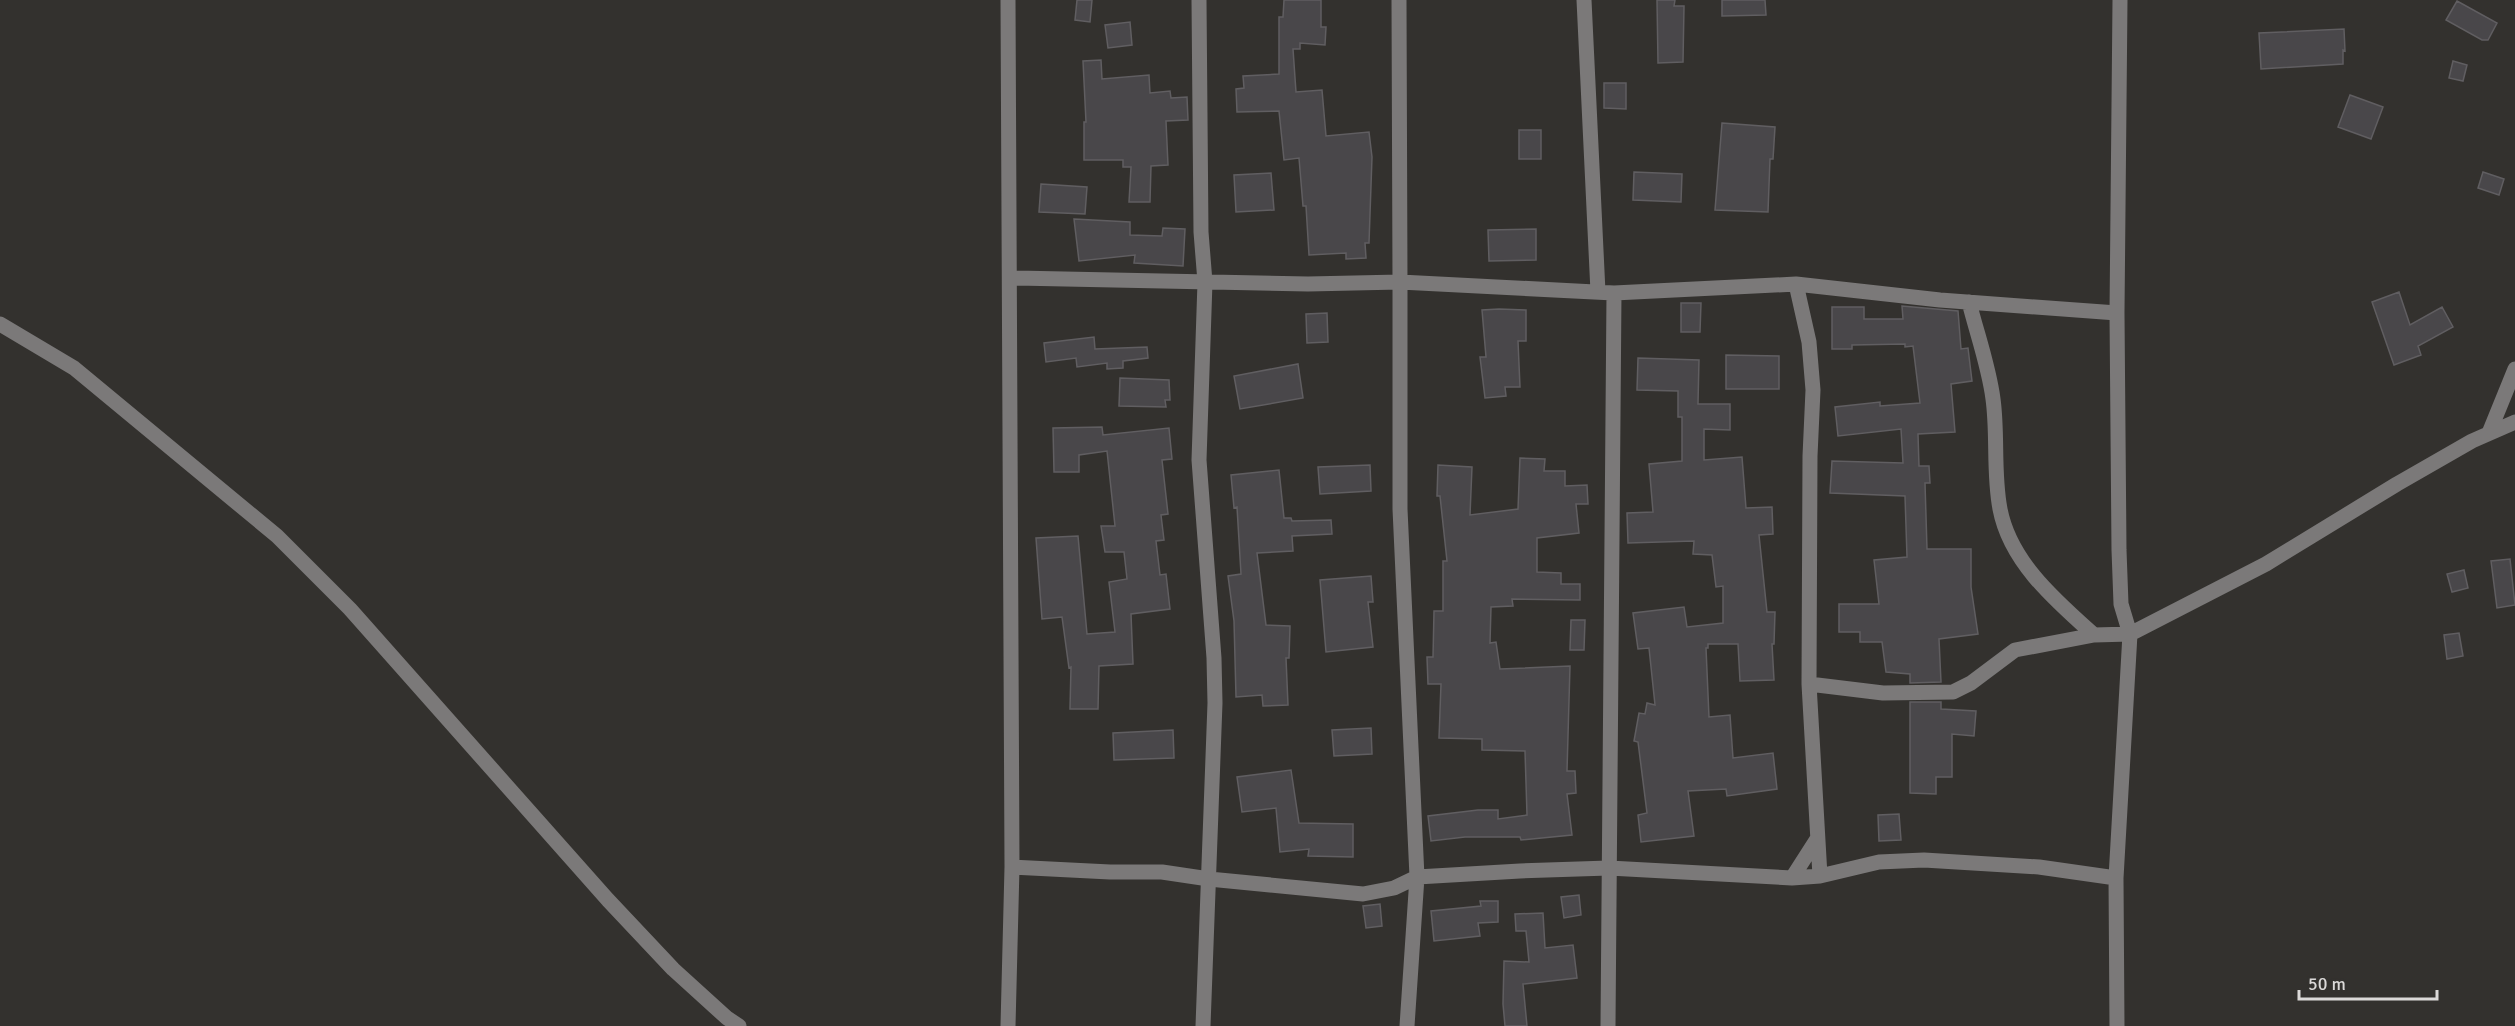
<svg xmlns="http://www.w3.org/2000/svg" width="2515" height="1026" viewBox="0 0 2515 1026" font-family="Signika,sans-serif">
  <style>
    .building { fill: #49474a; stroke: #605e61; stroke-width: 1.5 }
    .lines { fill: none; stroke-linecap: round; stroke-linejoin: round }
    .minor { stroke: #7b7979; stroke-width: 15 }
  </style>
  <rect width="100%" height="100%" fill="#33312e"/>
  <path class="building" d="M1077,0H1092L1090,22L1075,20Z
    M1284,0H1321V27H1326L1325,45L1300,43V49H1293L1296,92L1322,90L1326,136L1369,132L1372,157L1369,243H1365L1366,258L1346,259V253L1309,255L1306,206H1303L1299,158L1284,160L1279,111L1237,112L1236,89L1244,88L1243,76L1279,74V17H1283Z
    M1657,0H1675L1674,6H1684L1683,62L1658,63Z
    M1722,0H1765L1766,15L1722,16Z
    M2457,1L2497,23L2488,40H2482L2446,20Z
    M1130,22L1132,45L1108,48L1105,25Z
    M2344,29L2345,51L2343,50V64L2261,69L2259,33Z
    M1101,60L1102,79L1149,75L1150,93L1170,91L1171,98L1187,97L1188,120L1166,121L1168,165L1151,166L1150,202H1129L1131,167H1123V160H1084V122H1086L1083,61Z
    M2453,61L2467,65L2463,81L2449,78Z
    M1604,83H1626V109L1604,108Z
    M2350,95L2383,107L2371,139L2338,127Z
    M1722,123L1775,127L1773,159H1770L1768,212L1715,210Z
    M1519,130H1541V159H1519Z
    M1634,172L1682,174L1681,202L1633,200Z
    M2483,172L2504,179L2499,195L2478,188Z
    M1271,173L1274,210L1236,212L1234,175Z
    M1041,184L1087,187L1085,214L1039,212Z
    M1074,219L1130,222V235L1162,236L1163,228L1185,229L1183,266L1134,263L1135,255L1079,261Z
    M1536,229V260L1489,261L1488,230Z
    M2399,292L2410,325L2442,307L2453,327L2418,346L2421,355L2394,365L2372,302Z
    M1681,303H1701L1700,332H1681Z
    M1902,306L1958,311L1961,349L1968,348L1972,381L1951,384L1955,432L1918,434L1919,466H1929L1930,483H1925L1927,549H1971V587L1978,634L1939,639L1941,682L1910,683V674L1886,672L1882,642H1860V632H1839V604H1879L1874,560L1907,557L1905,496L1830,493L1832,461L1903,463L1901,429L1838,436L1835,407L1880,402V406L1920,403L1913,346L1905,347V344L1852,345V349H1832V307H1864V319H1903Z
    M1499,309L1526,310V341H1518L1520,387H1505L1506,396L1485,398L1480,357H1486L1482,310Z
    M1327,313L1328,342L1307,343L1306,314Z
    M1094,337L1095,349L1147,347L1148,358L1123,361V368L1107,369V363L1077,367L1076,358L1046,362L1044,343Z
    M1726,355L1779,356V389H1726Z
    M1638,358L1699,360L1698,404H1730V430L1704,429V460L1742,457L1746,508L1772,507L1773,534L1759,535L1767,612H1775L1774,644H1772L1774,680L1740,681L1738,644H1708V648H1706L1709,717L1730,715L1733,758L1773,753L1777,789L1727,796L1726,789L1688,791L1694,836L1641,842L1638,815L1647,813L1638,742L1634,741L1639,713L1645,714L1647,703L1655,705L1649,648L1638,649L1633,613L1684,607L1687,627L1723,623V586L1716,587L1712,555L1693,554L1694,541L1628,543L1627,513L1653,512L1649,464L1682,461V417H1678V391L1637,390Z
    M1298,364L1303,398L1240,409L1234,376Z
    M1120,378L1169,380L1170,400H1165L1166,407L1119,406Z
    M1102,427L1103,435L1169,428L1172,459L1162,460L1168,514L1161,515L1164,540L1156,541L1160,575L1166,574L1170,609L1131,614L1133,664L1099,666L1098,709H1070L1071,667L1069,668L1062,617L1042,619L1036,538L1078,536L1087,634L1115,632L1109,582L1127,579L1124,552H1105L1101,526H1115L1107,451L1079,455V472H1054L1053,428Z
    M1520,458L1545,459L1544,471H1565V486L1587,485L1588,504H1576L1579,533L1537,538V572L1561,573V584H1580V600L1512,599L1513,606L1491,607L1490,643L1496,642L1500,669L1570,666L1567,771H1575L1576,793L1567,794L1572,835L1521,840L1520,837H1465L1431,841L1428,816L1478,810H1498V819L1527,815L1525,751L1482,750V739L1439,738L1441,684H1428L1427,657H1433L1434,611H1443V561H1447L1440,496H1437L1438,465L1472,467L1470,515L1518,509Z
    M1370,465L1371,491L1320,494L1318,467Z
    M1279,470L1284,518H1291L1292,521L1331,520L1332,534L1292,536L1293,551L1257,553L1266,625L1290,626L1289,658H1286L1288,705L1263,706L1262,695L1236,697L1234,621L1228,576L1241,574L1237,507L1234,508L1231,475Z
    M2510,559L2515,605L2497,608L2491,561Z
    M2464,570L2468,588L2452,592L2447,574Z
    M1371,576L1373,602H1368L1373,647L1326,652L1320,580Z
    M1571,620H1585L1584,650H1570Z
    M2459,633L2463,656L2447,659L2444,635Z
    M1910,702H1941V709L1976,711L1974,736L1952,734V777H1936V794L1910,793Z
    M1371,728L1372,754L1334,756L1332,730Z
    M1173,730L1174,758L1114,760L1113,733Z
    M1291,770L1299,823L1353,824V857L1308,856L1309,849L1280,852L1276,808L1242,812L1237,777Z
    M1899,814L1901,840L1879,841L1878,815Z
    M1579,895L1581,915L1564,918L1561,897Z
    M1480,901H1498V922L1478,923L1480,936L1434,941L1431,911L1481,906Z
    M1380,904L1382,926L1366,928L1363,906Z
    M1543,913L1545,948L1573,945L1577,978L1523,984L1527,1026H1505L1503,1004L1504,961L1529,962L1526,931H1516L1515,914Z"/>
  <g class="lines">
    <path class="minor" d="M1008,0L1012,867
      M1199,0L1201,232L1205,282L1199,460L1214,658L1215,703L1203,1026
      M1399,0L1400,282L1614,293L1796,284
      M1584,0L1598,292
      M1010,278L1308,284L1400,282V509L1417,877L1407,1026
      M1969,302C1977,334 1989,367 1993,399C1998,435 1993,473 2000,509C2010,562 2056,601 2094,635
      M0,324L74,368L277,536L350,609L608,900L673,969L727,1018L739,1026
      M2489,433L2515,369
      M1809,684L1883,693L1953,692L1971,683L2015,650L2094,635L2130,634L2266,564L2397,484L2472,441L2515,422
      M1820,876L1809,684L1810,456L1813,390L1809,342L1796,284L1940,300L2117,313
      M1792,878L1817,839
      M1008,1026L1012,867L1110,872H1162L1209,879L1363,894L1394,888L1417,877L1520,871L1609,868L1792,878L1820,876L1879,862L1924,860L2039,867L2116,878
      M1608,1026L1614,293
      M2117,1026L2116,878L2130,634L2121,604L2119,550L2117,313L2120,0"/>
  </g>
  <path d="M2299 990v9h138v-9" fill="none" stroke="#dbd9d8" stroke-width="3"/>
  <text x="2308" y="990" font-size="18" fill="#dbd9d8" stroke="#33312e" stroke-width="4.5" paint-order="stroke">50 m</text>
</svg>
